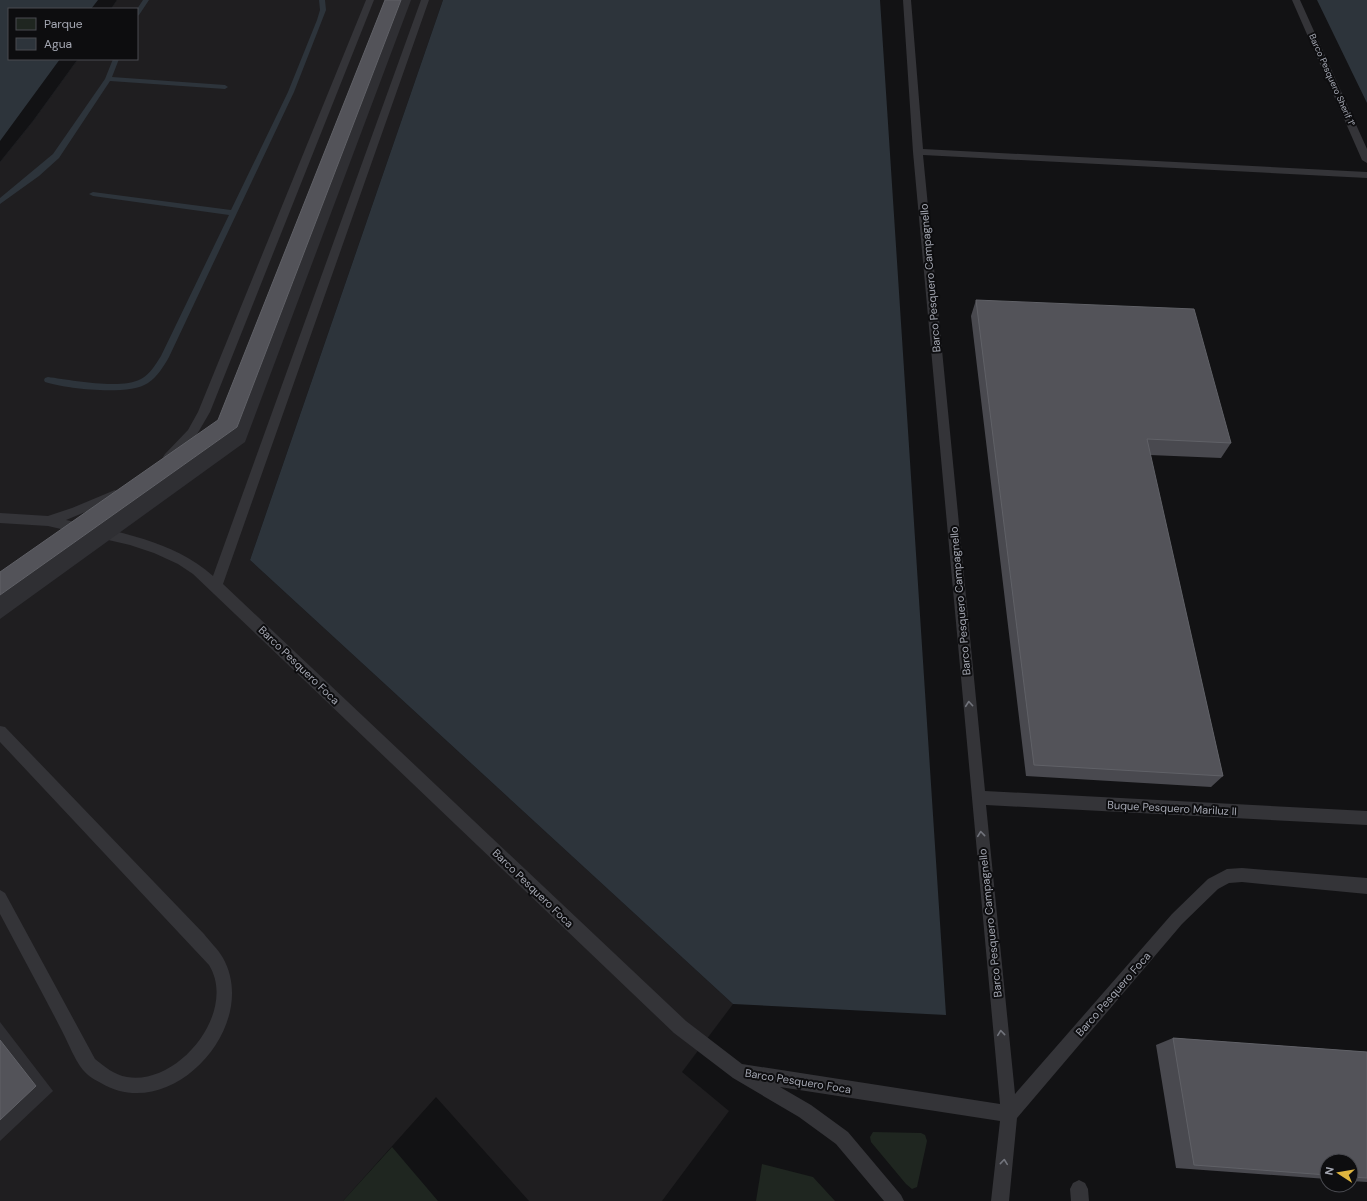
<svg xmlns="http://www.w3.org/2000/svg" width="1367" height="1201" viewBox="0 0 1367 1201" font-family="'DM Sans',sans-serif">
  <style>
    .built { fill: #1f1e20 }
    .green { fill: #1f2620 }
    .water { fill: #2d343b }
    .pier { fill: #121214 }
    .lines { fill: none; stroke-linecap: round; stroke-linejoin: round }
    .stream { fill: #2d343b; fill-rule: evenodd }
    .service { fill: #343438; fill-rule: evenodd }
    .wall { fill: #49494f }
    .shaded-wall { fill: #2f2f33 }
    .building { fill: #535359; stroke: #606167 }
    .oneway { stroke: #72747c }
    .labels { text-anchor: middle; dominant-baseline: central; stroke-width: 4; stroke-linejoin: round; paint-order: stroke }
    .far-street-label { font-size: 9px; fill: #a5a8b3; stroke: #0d0d0f }
    .street-label { font-size: 11px; fill: #a5a8b3; stroke: #0d0d0f }
  </style>
  <rect width="100%" height="100%" fill="#121214"/>
  <path class="built" d="M117,0H443L250,560L733,1004L682,1072L729,1111L662,1201H529L436,1097L343,1201H0V162L33,121L78,59H137V9H111Z"/>
  <path class="green" d="M873,1132L921,1133L925,1135L927,1141L917,1187L912,1189L906,1184L871,1142L870,1137Z
    M392,1147L438,1201H343Z
    M762,1164L813,1177L835,1201H756Z"/>
  <path class="water" d="M0,0H117L111,9H9V59H78L33,121L0,162Z
    M443,0H880L946,1015L733,1004L250,560Z
    M1317,0H1367V103Z"/>
  <path class="pier" d="M98,0H117L111,9H91Z
    M60,59H78L33,121L0,162V141Z"/>
  <g class="lines">
    <path class="stream" d="M143,0H149L139,15L137,16V9Z
      M319,0H325L326,10L294,92L169,357C164,366 157,377 148,383C129,396 67,389 45,382L44,380L45,378L48,377C71,380 121,390 141,379C150,374 156,364 161,356L229,215L93,196L89,194L93,192L231,210L288,92L317,20L320,10Z
      M113,59H119L112,77L225,85L228,87L225,89L110,81L59,158L39,176L0,204V198L53,154L105,79Z"/>
    <path class="service" d="M366,0H374L210,412L196,436L173,460L169,462L165,460L163,457L165,454L188,430L198,412Z
      M421,0H429L223,584L686,1021L742,1064L1000,1104L913,152L903,0H911L923,149L1367,172V178L923,155L985,791L1367,811V825L986,805L1015,1094L1172,914L1208,879L1227,869L1242,868L1367,878V894L1242,882L1229,883L1218,889L1182,924L1017,1118L1009,1201H991L1000,1121L780,1087L811,1105L848,1132L901,1195L904,1201H884L836,1144L799,1117L733,1078L674,1033L193,574L178,564L154,553L130,545L48,526L0,523V513L48,516L72,508L115,490L119,492L121,495L119,498L66,520C117,532 173,540 213,576Z
      M1292,0H1300L1367,149V163L1362,160Z
      M0,726L5,727L204,934C210,942 218,949 223,958C261,1026 171,1125 101,1083C95,1080 88,1076 84,1071C76,1063 67,1040 61,1029C41,990 20,952 0,914V890L5,893L95,1059C104,1066 114,1075 127,1077C178,1086 238,1012 209,965L0,742Z
      M1079,1180L1085,1183L1088,1189L1089,1201H1071L1070,1189L1073,1183Z"/>
  </g>
  <path class="wall" d="M976,300L1231,443L1221,458L1150,455L1223,776L1211,787L1026,776L971,316Z
    M1173,1038L1367,1052V1182L1351,1181V1161H1327V1179L1176,1168L1156,1045Z"/>
  <path class="shaded-wall" d="M401,0H411L245,442L0,619V595L237,427Z
    M0,1022L53,1091L0,1141Z"/>
  <path class="building" d="M385,0H401L237,427L0,595V572L218,420Z
    M976,300L1194,309L1231,443L1147,439L1223,776L1034,765Z
    M1173,1038L1367,1052V1178L1351,1177V1161H1327V1175L1194,1165Z
    M0,1040L36,1086L0,1120Z"/>
  <defs><path id="oneway-chevron" d="M-2-3.5L2.5 0L-2 3.5" fill="none" stroke-width="1.6" stroke-linecap="round" stroke-linejoin="round"/></defs>
  <g class="oneway">
    <use href="#oneway-chevron" transform="translate(969 704) rotate(-95)"/>
    <use href="#oneway-chevron" transform="translate(981 834) rotate(-96)"/>
    <use href="#oneway-chevron" transform="translate(1001 1033) rotate(-96)"/>
    <use href="#oneway-chevron" transform="translate(1004 1162) rotate(-84)"/>
  </g>
  <g class="labels">
    <g class="far-street-label">
      <text transform="translate(1332 80) rotate(66)">Barco Pesquero Sherif 1°</text>
    </g>
    <g class="street-label">
      <text transform="translate(930 278) rotate(-95)">Barco Pesquero Campagnello</text>
      <text transform="translate(960 601) rotate(-95)">Barco Pesquero Campagnello</text>
      <text transform="translate(299 665) rotate(44)">Barco Pesquero Foca</text>
      <text transform="translate(1172 808) rotate(3)">Buque Pesquero Mariluz II</text>
      <text transform="translate(533 888) rotate(44)">Barco Pesquero Foca</text>
      <text transform="translate(990 923) rotate(-96)">Barco Pesquero Campagnello</text>
      <text transform="translate(1113 994) rotate(-49)">Barco Pesquero Foca</text>
      <text transform="translate(798 1081) rotate(9)">Barco Pesquero Foca</text>
    </g>
  </g>
  <rect x="8" y="8" width="130" height="52" fill="#0d0d0f" stroke="#4a4b51"/>
  <rect x="16" y="18" width="20" height="12" fill="#1f2620" stroke="#4a4b51"/>
  <text x="44" y="28" font-size="12" fill="#a5a8b3">Parque</text>
  <rect x="16" y="38" width="20" height="12" fill="#2d343b" stroke="#4a4b51"/>
  <text x="44" y="48" font-size="12" fill="#a5a8b3">Agua</text>
  <g transform="translate(1339 1173) rotate(282)"><circle r="19" fill="#0d0d0f" stroke="#4a4b51"/>
  <path d="M0-3L7 15L0 10L-7 15Z" fill="#dfb53f"/>
  <text y="-6" font-size="11" font-weight="bold" text-anchor="middle" fill="#a5a8b3">N</text>
  </g>
</svg>
